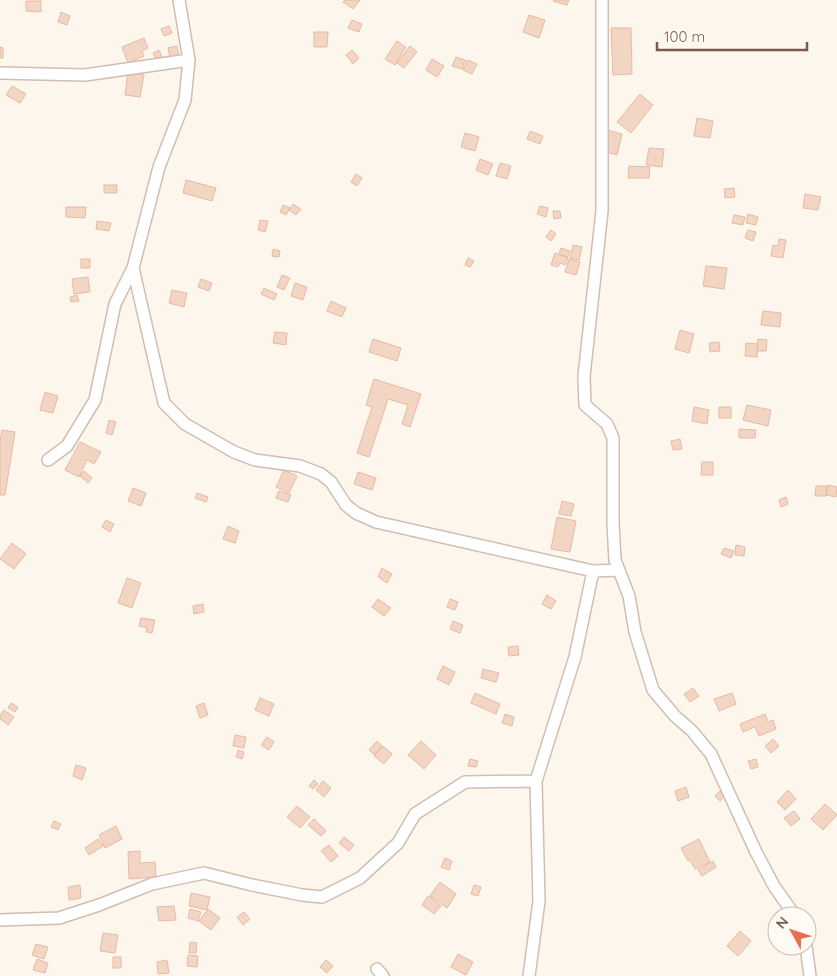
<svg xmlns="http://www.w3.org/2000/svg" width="837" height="976" viewBox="0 0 837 976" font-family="Quicksand,sans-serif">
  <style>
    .building { fill: #f3d5c3; stroke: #e6bba3 }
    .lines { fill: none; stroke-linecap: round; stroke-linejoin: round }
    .street-casing { stroke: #d1beb0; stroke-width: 14 }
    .street { stroke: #fff; stroke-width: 11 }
  </style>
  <rect width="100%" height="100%" fill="#fdf6ec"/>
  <path class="building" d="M345,0H360L353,9L343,2Z
    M554,0H569L567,5L553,1Z
    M26,1H41V12L26,11Z
    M61,12L70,16L67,25L58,22Z
    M529,15L545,20L539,38L523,32Z
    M352,20L362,24L359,32L348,28Z
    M169,26L172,33L164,36L161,29Z
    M611,28H631L632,74L613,75Z
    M314,32H328L327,47H314Z
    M144,38L148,48L142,51L144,56L128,63L122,47Z
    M397,41L406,47L395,65L385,59Z
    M177,46L179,56L170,57L168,48Z
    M410,46L417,52L404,68L397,63Z
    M0,47L3,48V58H0Z
    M159,50L162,57L156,60L153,53Z
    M352,50L359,58L353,64L346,55Z
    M456,57L465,60L462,69L452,66Z
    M432,59L444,66L437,77L426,70Z
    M467,60L477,64L472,74L463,70Z
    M128,72L144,75L140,97L125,95Z
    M12,86L26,94L20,103L6,95Z
    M640,94L653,105L631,133L617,122Z
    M697,118L713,121L710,138L694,136Z
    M607,130L622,134L617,155L602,151Z
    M530,131L543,136L540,144L527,139Z
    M465,133L479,137L475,151L461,147Z
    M649,148L664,149L662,167L646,165Z
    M480,159L493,164L488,175L476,170Z
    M500,163L511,166L507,179L496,176Z
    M629,166L650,167L649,178H628Z
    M356,174L362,178L357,186L351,182Z
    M186,180L216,188L212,201L183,193Z
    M104,185H117V193H104Z
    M734,188L735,197L725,198L724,189Z
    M805,194L821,197L818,210L803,208Z
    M293,204L301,209L296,215L289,210Z
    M283,205L290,208L286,215L280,212Z
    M540,206L548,208L546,217L537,214Z
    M66,207H86L85,218L66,217Z
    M553,211H560L561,218L554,219Z
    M748,214L758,217L756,225L746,223Z
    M734,215L745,217L743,225L732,223Z
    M260,220L268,221L265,232L258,230Z
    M97,221L111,223L109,231L96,229Z
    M551,230L556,234L551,241L546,237Z
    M748,230L756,232L753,241L745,238Z
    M779,239L786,240L783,258L771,256L773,245L778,246Z
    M573,245L582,247L579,260L570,258Z
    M561,248L570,251L568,257L559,254Z
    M273,249L280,251L279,257L272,256Z
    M555,253L568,258L565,265L560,263L558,267L551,265Z
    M468,258L474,261L470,267L465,265Z
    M81,259H90V268H81Z
    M569,259L580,262L576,275L565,272Z
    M706,266L727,268L724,289L703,286Z
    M282,275L290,278L284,290L277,287Z
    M88,277L90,292L74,294L72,279Z
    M201,279L212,283L209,291L198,287Z
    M295,283L307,287L303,300L291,296Z
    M264,288L277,294L274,300L261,294Z
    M172,290L187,293L184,307L169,303Z
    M77,295L79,301L71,302L70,297Z
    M331,301L346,308L342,317L327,311Z
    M763,311L781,313L780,327L761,325Z
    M680,330L694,334L689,353L675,349Z
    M275,332L287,333L286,345L273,343Z
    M373,339L401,348L397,361L369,352Z
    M758,339L767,340L766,351H757Z
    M719,342L720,351L710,352L709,343Z
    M746,343L758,344L757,357L745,356Z
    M374,379L421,394L410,427L402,424L408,405L388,399L369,457L357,453L372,407L366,405Z
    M45,392L58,396L53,413L40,410Z
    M747,405L771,410L768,426L743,420Z
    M694,407L709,410L707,424L692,421Z
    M719,407H731V418H719Z
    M109,420L116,422L112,435L106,433Z
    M739,429L756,430L755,438H739Z
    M2,430L15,432L5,495H0V441Z
    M680,439L682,449L673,450L671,441Z
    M80,442L101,452L94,464L87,460L79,477L65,470Z
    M702,462H713V475H701Z
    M284,470L297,476L289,493L276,487Z
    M84,471L92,478L88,483L80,476Z
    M358,472L376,478L372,490L354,484Z
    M828,485L837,487L836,497L826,495Z
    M816,486H827L826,496H815Z
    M133,488L146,493L141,506L128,501Z
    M279,491L291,495L288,502L276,498Z
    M197,493L208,497L206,502L195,498Z
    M786,497L788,504L781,507L779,500Z
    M562,501L574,504L571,516L559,514Z
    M557,517L576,521L570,552L551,549Z
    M106,520L114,524L110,532L102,527Z
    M228,526L239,531L235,543L223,539Z
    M12,543L26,554L14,569L0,559Z
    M736,545L745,547L744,556L735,555Z
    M724,548L734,551L731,558L721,554Z
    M382,568L392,574L387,583L378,577Z
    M127,578L141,583L132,608L118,603Z
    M547,595L556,601L551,609L542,604Z
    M378,599L391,608L384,616L372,607Z
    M450,599L458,602L455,610L447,607Z
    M203,604L204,612L194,614L193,606Z
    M141,618L155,620L152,633L146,632L147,628L139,626Z
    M453,621L463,625L460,633L450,629Z
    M518,646L519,655L509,656L508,647Z
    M443,666L455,672L449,685L437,679Z
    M483,669L499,673L496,682L481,678Z
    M693,688L699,696L690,702L684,694Z
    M475,693L500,704L496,714L471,703Z
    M732,693L736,704L719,711L714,699Z
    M260,698L274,704L269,716L255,710Z
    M11,703L18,707L15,712L8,708Z
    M204,703L208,715L200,718L196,706Z
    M4,710L14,717L8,725L0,719V715Z
    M505,714L514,717L512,726L502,723Z
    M765,714L768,722L773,720L776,729L759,736L755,727L743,732L740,724Z
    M235,735L246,737L244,748L233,746Z
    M267,737L274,742L269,750L261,745Z
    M773,739L779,746L771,753L765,746Z
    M377,741L382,746L375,755L369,750Z
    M421,741L436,755L424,769L408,755Z
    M383,746L392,754L384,764L374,756Z
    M238,750L244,752L242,759L236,757Z
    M470,759L478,761L476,767L468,766Z
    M756,759L758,767L751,769L748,761Z
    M76,765L86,768L82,780L73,776Z
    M314,780L318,784L313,789L309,786Z
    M323,781L331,788L324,797L316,790Z
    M686,787L689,797L678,801L675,791Z
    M721,790L726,795L720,801L715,796Z
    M788,790L796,799L785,810L777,802Z
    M825,804L837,815L823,830L811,819Z
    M297,806L310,817L300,828L287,817Z
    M794,811L800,819L791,826L784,818Z
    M314,819L326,831L321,836L308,825Z
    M54,821L61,824L58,830L51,827Z
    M116,826L122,839L105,848L99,835Z
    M344,837L354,845L349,851L339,843Z
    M98,839L103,846L89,855L85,848Z
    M699,839L710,862L695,869L690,860L688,861L681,848Z
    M329,845L338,856L331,862L321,851Z
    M140,851V863L155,862L156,877L129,879L128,852Z
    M445,858L452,861L449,870L441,867Z
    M713,861L716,867L702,876L698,870Z
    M440,882L456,894L447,908L430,896Z
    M80,885L81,898L69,900L68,887Z
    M474,885L481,887L478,896L471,894Z
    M191,893L210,897L207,910L189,906Z
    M428,896L441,906L434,914L422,905Z
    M174,906L176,920L159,921L157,907Z
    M190,909L201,912L198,921L188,918Z
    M208,909L220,918L211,930L199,921Z
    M244,912L250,919L243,925L237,917Z
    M740,931L751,941L738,956L727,946Z
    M103,933L118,935L115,953L100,951Z
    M190,942L197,943L196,953H189Z
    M36,944L48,947L44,959L32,955Z
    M458,954L473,962L466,975L451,967Z
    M188,955L198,956L197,967L187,966Z
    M113,957H121V968H113Z
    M37,959L48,963L45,973L33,970Z
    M167,960L169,973L158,974L157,962Z
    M326,960L333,966L327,973L320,967Z"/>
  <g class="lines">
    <g class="street-casing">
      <path id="street" d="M179,0L189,60L185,100L159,167L133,268L164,403L185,424L234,452L255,460L300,466L321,474L331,482L346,505L356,513L376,522L593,571L619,570
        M602,0V211L584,376L585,405L607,424L613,438V524L615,560L629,596L635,632L653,690L675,716L692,731L711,754L756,852L774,886L795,916
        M0,73L85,75L189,60
        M48,460L67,446L95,400L115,304L133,268
        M0,920L59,918L99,905L152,884L204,873L252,885L302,895L322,897L360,878L398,843L415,814L465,782L536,781
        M806,946L810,976
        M377,969L383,976
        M529,976L539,901L536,781L575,657L593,571"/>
    </g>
    <use href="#street" class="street"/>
  </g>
  <g transform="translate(792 931) rotate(310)"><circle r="24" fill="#fffaf3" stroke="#cabbb1"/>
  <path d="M0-4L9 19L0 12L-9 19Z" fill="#e76f51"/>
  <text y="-8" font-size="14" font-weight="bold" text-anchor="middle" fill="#7a5c4d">N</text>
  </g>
  <path d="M657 42v8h150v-8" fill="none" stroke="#7a5c4d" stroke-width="2.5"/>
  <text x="664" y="42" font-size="15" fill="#7a5c4d" stroke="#fffaf3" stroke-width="4" paint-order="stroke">100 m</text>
</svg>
